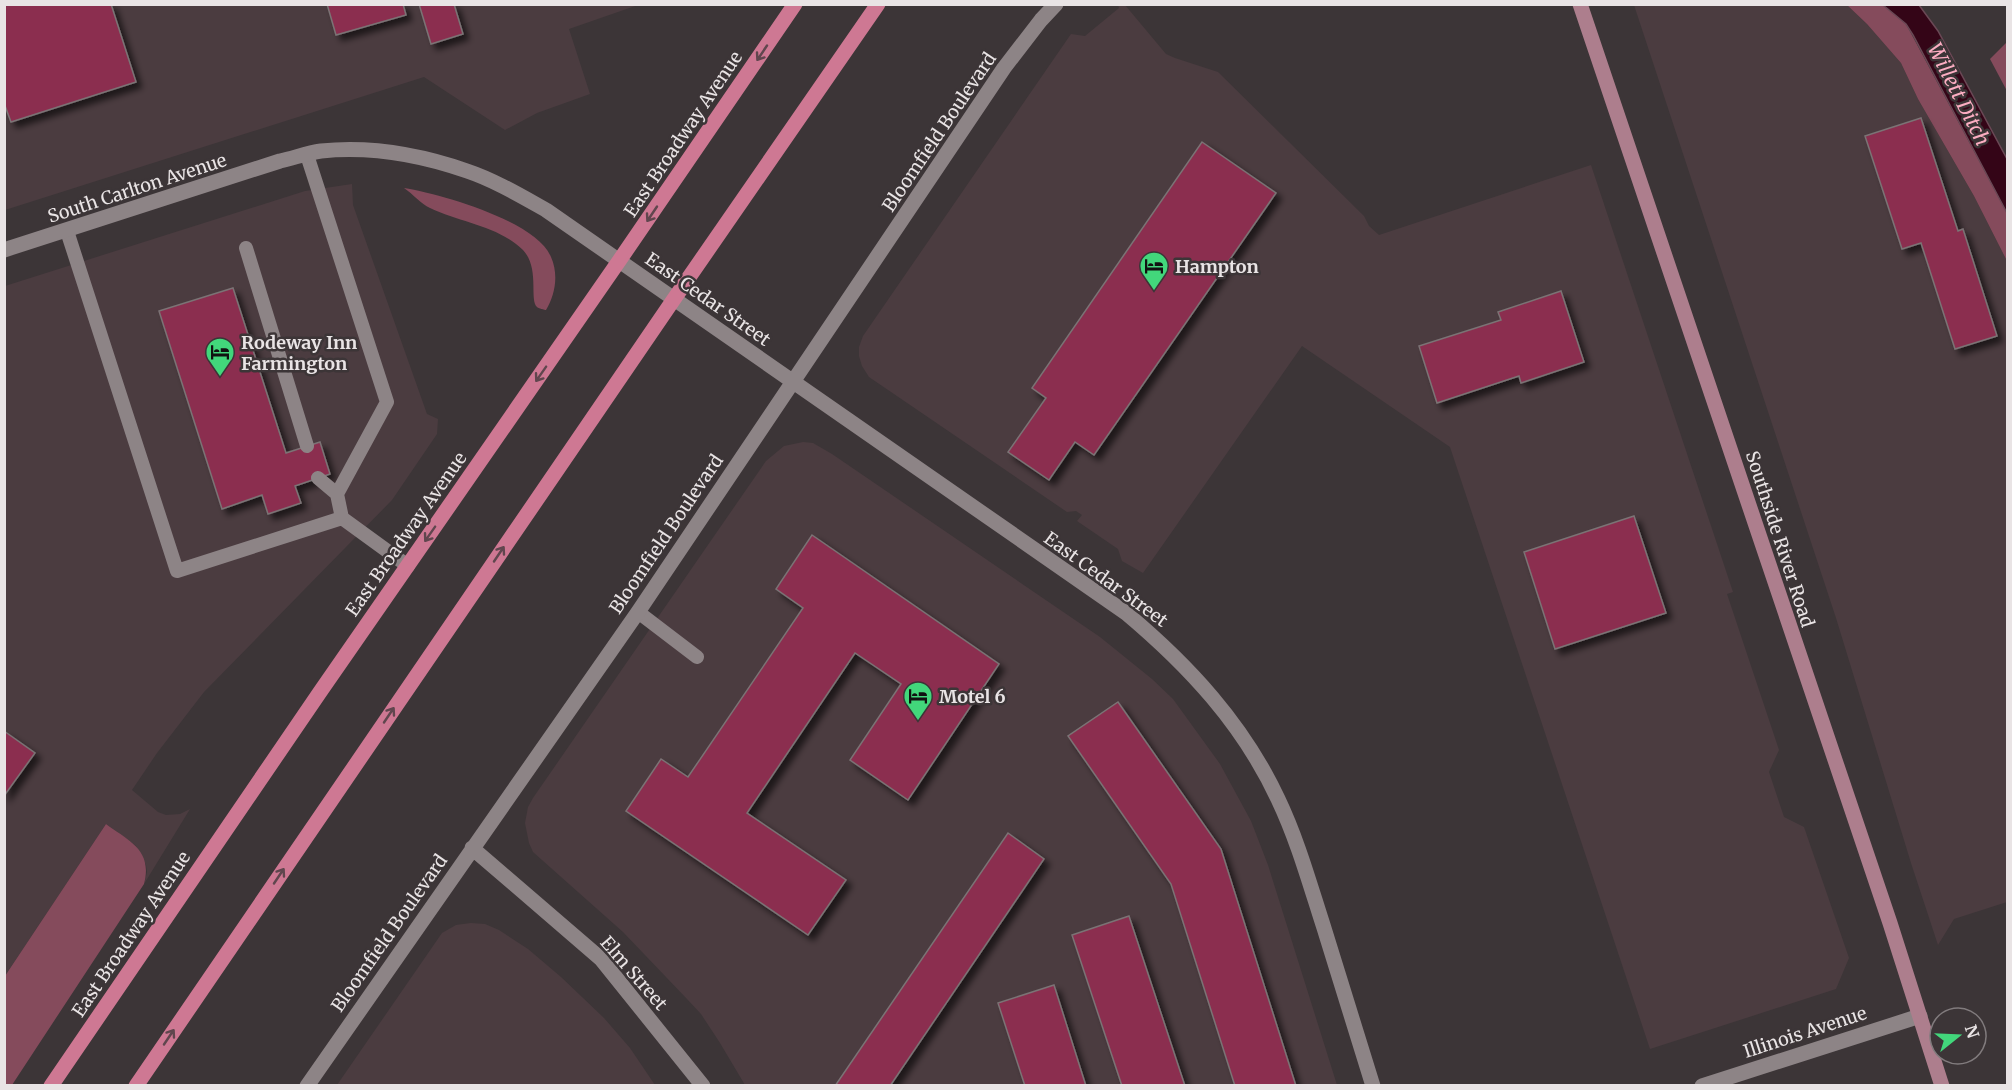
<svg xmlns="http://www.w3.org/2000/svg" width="2012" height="1090" viewBox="0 0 2012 1090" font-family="Merriweather,serif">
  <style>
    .built { fill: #4b3c40 }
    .green { fill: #854b5c }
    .water { fill: #340517; stroke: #6a4855; stroke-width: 1.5 }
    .building { fill: #8b2f4f; stroke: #7b7375; stroke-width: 1.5; filter: url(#shadow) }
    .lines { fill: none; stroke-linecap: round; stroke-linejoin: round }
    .service { stroke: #8d8486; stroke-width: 14 }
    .minor { stroke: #8d8486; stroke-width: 15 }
    .secondary { stroke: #ad7e8d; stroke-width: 15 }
    .primary { stroke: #ce7893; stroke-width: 15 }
    .oneway { stroke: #60464e }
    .labels { text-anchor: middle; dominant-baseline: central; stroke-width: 5; stroke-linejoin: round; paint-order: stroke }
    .street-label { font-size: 18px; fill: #e9e4e5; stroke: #3c3537 }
    .poi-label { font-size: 18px; font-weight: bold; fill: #e9e4e5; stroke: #3c3537; text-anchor: start }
    .water-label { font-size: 20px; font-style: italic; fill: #fcadc2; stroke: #3c3537 }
  </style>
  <defs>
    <filter id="shadow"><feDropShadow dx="5.5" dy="5.5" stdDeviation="3" flood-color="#0009"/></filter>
  </defs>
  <rect width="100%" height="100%" fill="#3c3537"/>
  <path class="built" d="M5,5H638L569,29L590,94L537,113L505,130L424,77L5,210Z
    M1118,5H1125L1166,54L1175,58L1218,72L1364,216L1369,226L1379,235L1591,165L1733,592L1727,594L1779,750L1769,772L1784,817L1804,827L1849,958L1836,989L1650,1049L1450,447L1302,346L1143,573L1122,561L1118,549L1077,521L1082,515L1076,511L1067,512L869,377L862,366L859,356V347L863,336L1071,34L1085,36L1119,8Z
    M1634,5H1847L1867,24L1901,63L1918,99L1974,196L2007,261V902L1954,919L1938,945L1911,863L1836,618Z
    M352,184L353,205L427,414L438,419L437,434L392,500L204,692L157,753L132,790L158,812L166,815L180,814L190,809L144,884L147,872L146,865L136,846L106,824L5,976V286L305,191Z
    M803,442L813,443L832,454L1100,637L1152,679L1173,699L1220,764L1251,821L1268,865L1337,1085H745L720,1043L701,1014L687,999L623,932L533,852L529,843L525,823L528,807L533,798L766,461L784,446Z
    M471,923L485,924L499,930L528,949L561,977L604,1018L630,1048L655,1085H337L442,933L456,925Z"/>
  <path class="green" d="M1847,5H1883L1906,24L2007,213V261L1974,196L1918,99L1901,63L1867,24Z
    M2007,42V91L1990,59Z
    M404,188C441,194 536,221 551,257C559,275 555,295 546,310C545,310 538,308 537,307C529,300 540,268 523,250C497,225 461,223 430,208C421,204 413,194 404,188Z
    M106,824C129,841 153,850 144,884L12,1085H5V976Z"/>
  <path class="water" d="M1883,5H1919L1938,31L2007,159V213L1913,35L1906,24Z"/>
  <path class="building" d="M4,4H111L136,82L11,122L4,103Z
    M327,4H403L406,15L336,35Z
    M419,4H454L463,34L431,44Z
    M1921,118L1958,231L1963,229L1997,336L1955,349L1921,243L1902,249L1865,136Z
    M1202,142L1276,193L1094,455L1075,442L1049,480L1008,452L1046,398L1032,388Z
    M233,288L286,453L320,442L330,474L295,486L301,503L268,514L262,495L222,509L159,311Z
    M1561,291L1584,362L1521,383L1519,376L1437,403L1419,346L1501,320L1498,312Z
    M1634,516L1666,613L1555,649L1524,552Z
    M812,535L999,664L908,800L850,760L901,684L855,653L747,813L846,880L808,935L626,811L661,759L688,777L803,608L776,589Z
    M1118,702L1221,849L1296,1086H1235L1171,884L1068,736Z
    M4,731L35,753L4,796Z
    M1008,833L1044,859L890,1086H835Z
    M1129,916L1185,1086H1122L1072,935Z
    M1054,985L1086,1086H1025L998,1003Z"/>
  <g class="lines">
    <path class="service" d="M307,155L387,402L337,494
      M67,231L177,571L342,518
      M246,248L307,446
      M318,478L337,494L342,518L408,566
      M638,612L697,657"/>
    <path class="minor" d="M4,250L280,161C294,158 307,153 321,151C369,146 421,155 467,171C494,180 521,196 546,210L1126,613C1189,666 1243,724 1278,799C1298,841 1310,885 1324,928C1340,981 1357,1033 1373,1086
      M472,848L601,959L703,1086
      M307,1086L638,612L1004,68L1041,20L1056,4
      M1702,1086L1920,1016"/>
    <path class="secondary" d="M1580,4L1890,923L1942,1086"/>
    <path class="primary" d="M51,1086L320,692L619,261L795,4
      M136,1086L674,299L878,4"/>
  </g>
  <defs><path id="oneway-shaft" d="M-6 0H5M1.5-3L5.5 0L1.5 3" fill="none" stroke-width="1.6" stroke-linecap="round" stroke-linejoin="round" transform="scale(1.5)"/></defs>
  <g class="oneway">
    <use href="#oneway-shaft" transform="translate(762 53) rotate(124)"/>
    <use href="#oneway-shaft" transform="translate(652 214) rotate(124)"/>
    <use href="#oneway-shaft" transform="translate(541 374) rotate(125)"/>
    <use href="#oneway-shaft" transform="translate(430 534) rotate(125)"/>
    <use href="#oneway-shaft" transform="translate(499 554) rotate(-56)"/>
    <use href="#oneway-shaft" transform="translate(389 715) rotate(-56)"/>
    <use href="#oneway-shaft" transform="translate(279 876) rotate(-56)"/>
    <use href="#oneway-shaft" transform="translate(169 1037) rotate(-56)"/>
  </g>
  <defs>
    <g id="hotel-pin" transform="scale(1.5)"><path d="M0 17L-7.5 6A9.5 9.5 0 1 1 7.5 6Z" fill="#42d77b" stroke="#3c3537"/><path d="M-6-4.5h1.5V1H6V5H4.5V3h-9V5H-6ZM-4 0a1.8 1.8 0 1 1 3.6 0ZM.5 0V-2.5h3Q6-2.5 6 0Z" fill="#111"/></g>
  </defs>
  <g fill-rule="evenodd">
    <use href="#hotel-pin" x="1154" y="266"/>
    <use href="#hotel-pin" x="220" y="352"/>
    <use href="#hotel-pin" x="918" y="696"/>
  </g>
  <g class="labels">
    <g class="street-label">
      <text transform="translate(939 132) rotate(-56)">Bloomfield Boulevard</text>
      <text transform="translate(683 134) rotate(-56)">East Broadway Avenue</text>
      <text transform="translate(137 188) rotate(-18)">South Carlton Avenue</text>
      <text transform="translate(708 299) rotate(35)">East Cedar Street</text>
      <text transform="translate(406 534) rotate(-55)">East Broadway Avenue</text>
      <text transform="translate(666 534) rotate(-56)">Bloomfield Boulevard</text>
      <text transform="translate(1780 539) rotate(72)">Southside River Road</text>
      <text transform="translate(1106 579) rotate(36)">East Cedar Street</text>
      <text transform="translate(389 933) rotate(-55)">Bloomfield Boulevard</text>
      <text transform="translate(131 934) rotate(-56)">East Broadway Avenue</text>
      <text transform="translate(634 973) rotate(49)">Elm Street</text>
      <text transform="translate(1805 1032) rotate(-18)">Illinois Avenue</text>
    </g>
    <g class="poi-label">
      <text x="1175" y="266">Hampton</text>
      <text x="241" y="342">Rodeway Inn<tspan x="241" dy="21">Farmington</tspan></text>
      <text x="939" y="696">Motel 6</text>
    </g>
    <g class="water-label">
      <text transform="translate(1959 94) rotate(63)">Willett Ditch</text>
    </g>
  </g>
  <rect width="2012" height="1090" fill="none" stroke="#e9e4e5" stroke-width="12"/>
  <g transform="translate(1958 1036) rotate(72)"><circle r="28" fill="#3c3537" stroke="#817b7d" stroke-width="1.5"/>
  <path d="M0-4.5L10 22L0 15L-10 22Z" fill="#42d77b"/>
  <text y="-9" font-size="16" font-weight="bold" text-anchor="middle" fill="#e9e4e5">N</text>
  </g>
</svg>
